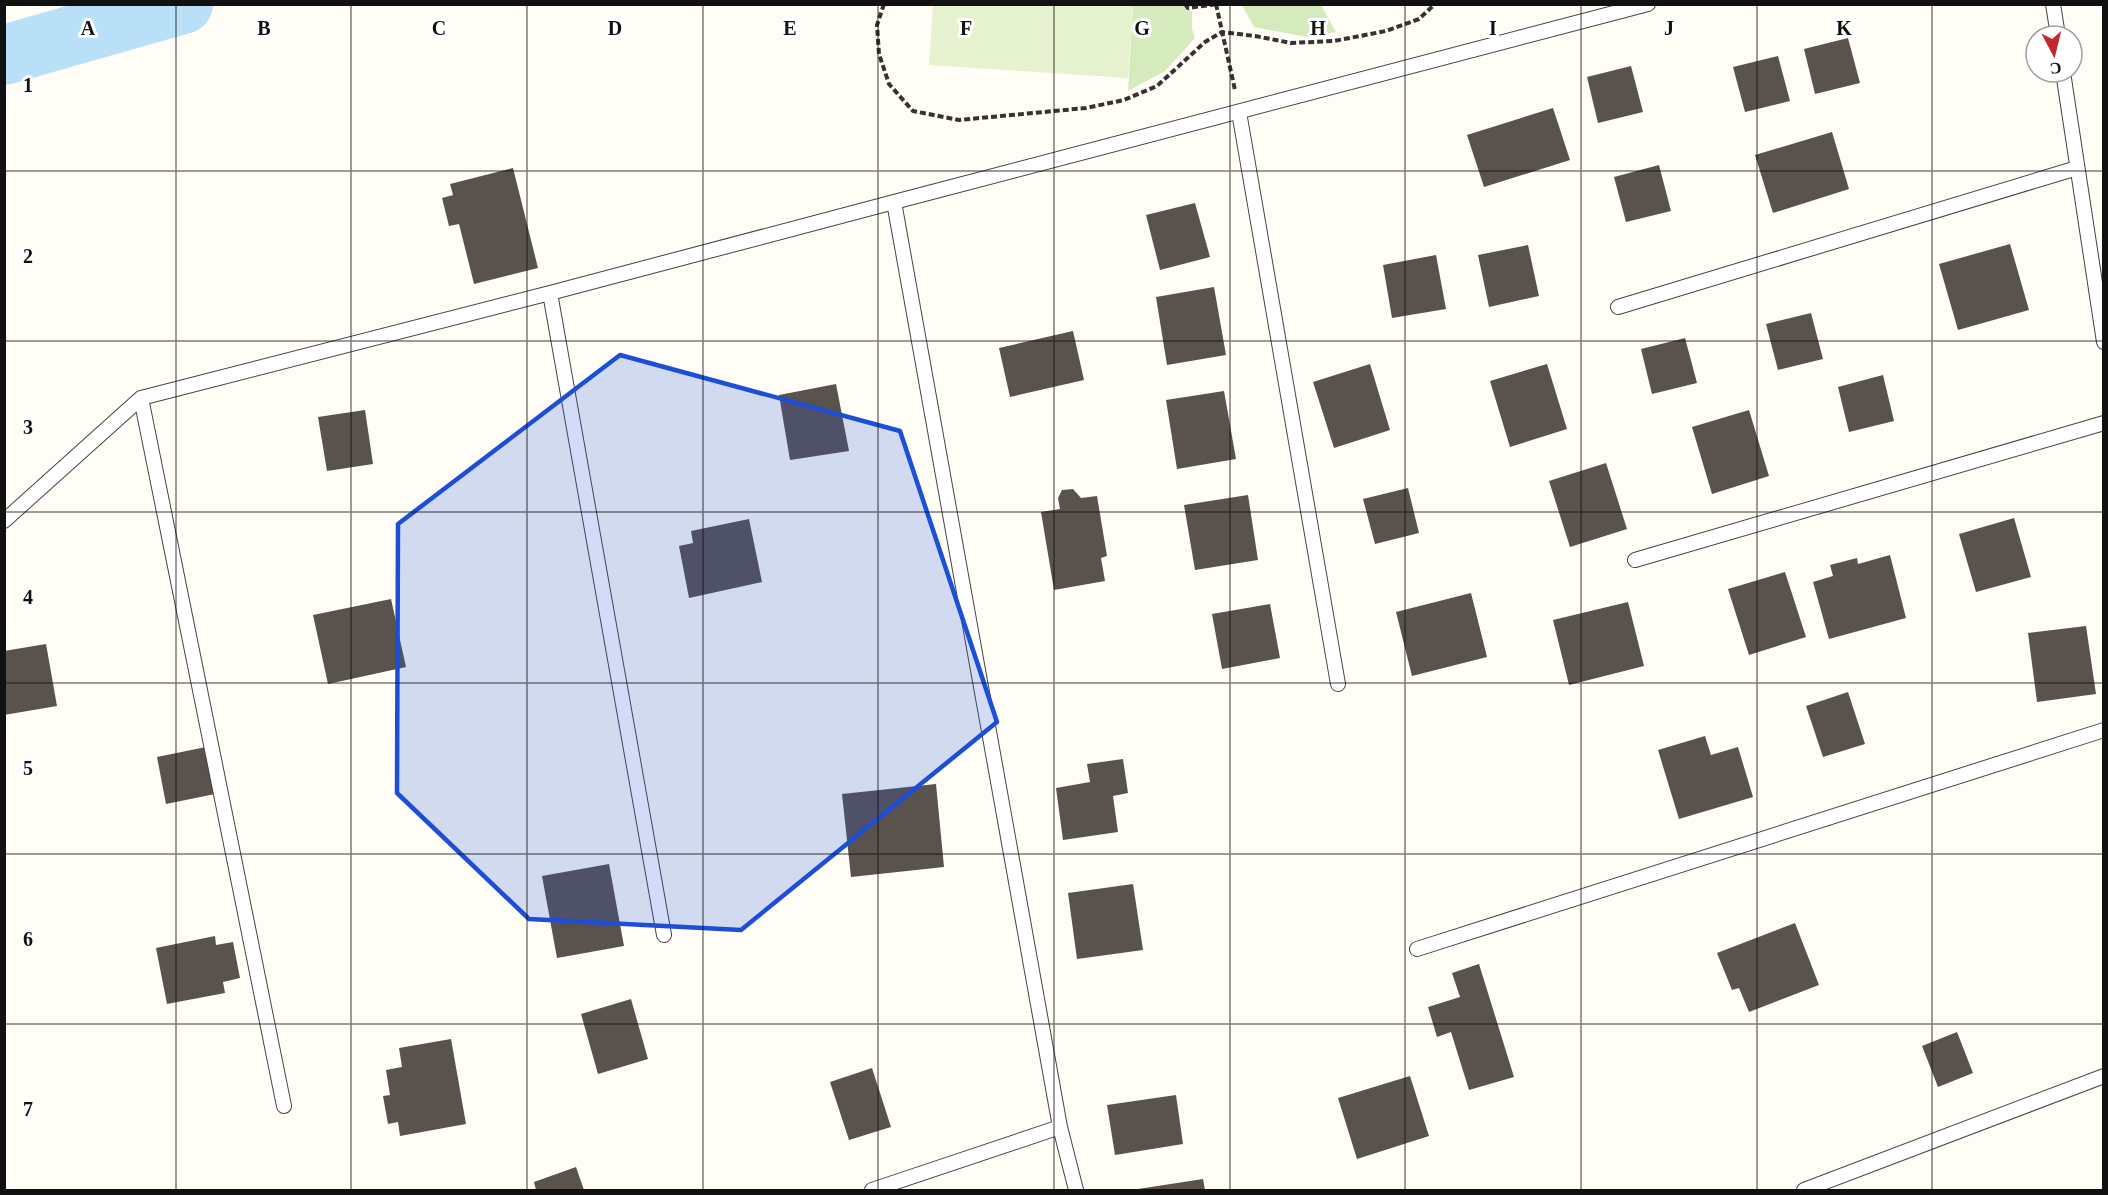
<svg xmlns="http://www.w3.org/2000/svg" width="2108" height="1195" viewBox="0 0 2108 1195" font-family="Georgia,serif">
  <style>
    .green { fill: #d5ebbd }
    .pitch { fill: #e6f2cf }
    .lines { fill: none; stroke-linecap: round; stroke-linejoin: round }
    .river { stroke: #b9e0f7; stroke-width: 60 }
    .building { fill: #5a524d }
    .lane-casing { stroke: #444; stroke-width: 16 }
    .path { stroke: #333; stroke-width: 4; stroke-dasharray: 6 3; stroke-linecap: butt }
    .lane { stroke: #fff; stroke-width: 14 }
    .marked { fill: #1d4ed8; fill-opacity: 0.2; stroke: #1d4ed8; stroke-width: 4.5; stroke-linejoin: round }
    .grid { fill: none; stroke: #111; stroke-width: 1.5; stroke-opacity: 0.55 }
    .grid-label { font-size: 20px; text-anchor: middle; font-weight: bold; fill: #111; stroke: #fff; stroke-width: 6; stroke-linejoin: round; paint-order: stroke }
  </style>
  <rect width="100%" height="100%" fill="#fffdf5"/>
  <path class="green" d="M1133,5H1185L1192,12V29L1195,38L1165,71L1128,91Z
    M1242,5H1321L1336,32L1307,37L1254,27Z"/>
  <path class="pitch" d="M933,5H1133L1128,78L929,65Z"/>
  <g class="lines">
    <path class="river" d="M4,55L183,4"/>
  </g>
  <path class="building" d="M1848,38L1860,83L1815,94L1804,49Z
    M1778,56L1790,101L1745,112L1733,67Z
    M1631,66L1643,112L1598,123L1587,77Z
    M1553,108L1570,160L1484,187L1467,135Z
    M1832,132L1849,189L1773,213L1755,155Z
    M1659,165L1671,211L1626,222L1614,177Z
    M513,168L538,268L474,284L459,224L449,226L442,198L453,195L450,184Z
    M1195,203L1210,257L1160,270L1146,215Z
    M2010,244L2029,310L1958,330L1939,264Z
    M1528,245L1539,296L1489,307L1478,255Z
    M1436,255L1446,309L1392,318L1383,265Z
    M1214,287L1226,355L1167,365L1156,297Z
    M1811,313L1823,359L1778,370L1766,324Z
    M1073,331L1084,380L1010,397L999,348Z
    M1685,338L1697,383L1652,394L1641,349Z
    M1370,364L1390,430L1334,448L1313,382Z
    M1547,364L1567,429L1510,447L1490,381Z
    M1883,375L1894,421L1849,432L1838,387Z
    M836,384L849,451L790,460L779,395Z
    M1224,391L1236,459L1177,469L1166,400Z
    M365,410L373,464L327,471L318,417Z
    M1749,410L1769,476L1712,494L1692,427Z
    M1606,463L1627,529L1570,547L1549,481Z
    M1408,488L1419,533L1375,544L1363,499Z
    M1073,489L1081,498L1097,496L1107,556L1101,558L1105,581L1054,590L1041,512L1060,509L1058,498L1062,490Z
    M1248,495L1258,560L1195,570L1184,505Z
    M2014,518L2031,577L1976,592L1959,534Z
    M749,519L762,582L689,598L679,546L693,543L691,531Z
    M1890,555L1906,618L1829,639L1813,582L1833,576L1830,565L1857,558L1858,564Z
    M1785,572L1806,637L1749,655L1728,589Z
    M1471,593L1487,657L1412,676L1396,612Z
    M391,599L406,667L328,684L313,615Z
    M1628,602L1644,666L1569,685L1553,620Z
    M1270,604L1280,658L1222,669L1212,614Z
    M2086,626L2096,694L2037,702L2028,633Z
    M46,644L57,706L4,715V651Z
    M1848,692L1865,744L1823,757L1806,706Z
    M1705,736L1711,755L1738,747L1753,797L1679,819L1658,750Z
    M206,747L215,794L166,804L157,757Z
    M1123,759L1128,793L1113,796L1118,832L1063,840L1056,788L1090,782L1087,764Z
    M936,784L944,867L851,877L842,794Z
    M609,864L624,946L557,958L542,876Z
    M1133,884L1143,950L1077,959L1068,893Z
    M1795,923L1819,985L1749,1012L1739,988L1732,990L1717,953Z
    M215,936L216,945L233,942L240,978L223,982L225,993L167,1004L156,948Z
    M1479,964L1514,1077L1469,1090L1451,1032L1437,1037L1428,1007L1460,997L1452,973Z
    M631,999L648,1059L598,1074L581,1014Z
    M1957,1032L1973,1073L1938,1087L1922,1046Z
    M451,1039L466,1124L400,1136L398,1122L388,1124L383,1096L390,1095L386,1070L402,1067L399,1048Z
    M872,1068L891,1127L849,1140L830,1082Z
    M1410,1076L1429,1136L1357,1159L1338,1098Z
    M1176,1095L1183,1144L1115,1155L1107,1105Z
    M576,1167L584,1190H536L534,1182Z
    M1203,1179L1205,1190H1138V1189Z"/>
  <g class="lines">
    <g class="lane-casing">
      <path id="lane" d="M2053,4L2058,36
        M2063,72L2104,342
        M1239,112L1338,684
        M550,293L664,935
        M1618,307L2077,168
        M141,398L284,1106
        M4,521L141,398L550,293L894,202
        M1635,560L2104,423
        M1417,949L2104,730
        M872,1190L1060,1127
        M1076,1190L1060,1127L894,202L1648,4
        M1804,1190L2104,1076"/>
    </g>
    <path class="path" d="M884,4L877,25L879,54L889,84L913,111L959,120L1086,108L1124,100L1157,86L1205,42L1222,32L1255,36L1291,43L1334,41L1386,31L1419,19L1435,4
      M1185,4L1188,8L1217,4
      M1216,4L1235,90"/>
    <use href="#lane" class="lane"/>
  </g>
  <path class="marked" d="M620,355L900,431L997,722L741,930L529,919L397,793L398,524Z"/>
  <path class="grid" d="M176,4V1190M351,4V1190M527,4V1190M703,4V1190M878,4V1190M1054,4V1190M1230,4V1190M1405,4V1190M1581,4V1190M1757,4V1190M1932,4V1190M4,171H2104M4,341H2104M4,512H2104M4,683H2104M4,854H2104M4,1024H2104"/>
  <g class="grid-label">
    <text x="88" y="35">A</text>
    <text x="264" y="35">B</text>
    <text x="439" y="35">C</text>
    <text x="615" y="35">D</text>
    <text x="790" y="35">E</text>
    <text x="966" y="35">F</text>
    <text x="1142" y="35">G</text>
    <text x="1318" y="35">H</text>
    <text x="1493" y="35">I</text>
    <text x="1669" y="35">J</text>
    <text x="1844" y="35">K</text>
    <text x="28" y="92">1</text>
    <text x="28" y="263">2</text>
    <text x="28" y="434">3</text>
    <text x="28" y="604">4</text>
    <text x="28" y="775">5</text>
    <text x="28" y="946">6</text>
    <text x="28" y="1116">7</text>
  </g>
  <rect width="2108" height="1195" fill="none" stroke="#111111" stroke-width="12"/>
  <g transform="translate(2054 54) rotate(173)"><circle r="28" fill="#ffffff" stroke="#a0a0a0" stroke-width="1.5"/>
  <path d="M0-4.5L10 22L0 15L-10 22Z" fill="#c4262e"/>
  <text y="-9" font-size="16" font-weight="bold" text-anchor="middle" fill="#111111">С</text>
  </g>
</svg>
